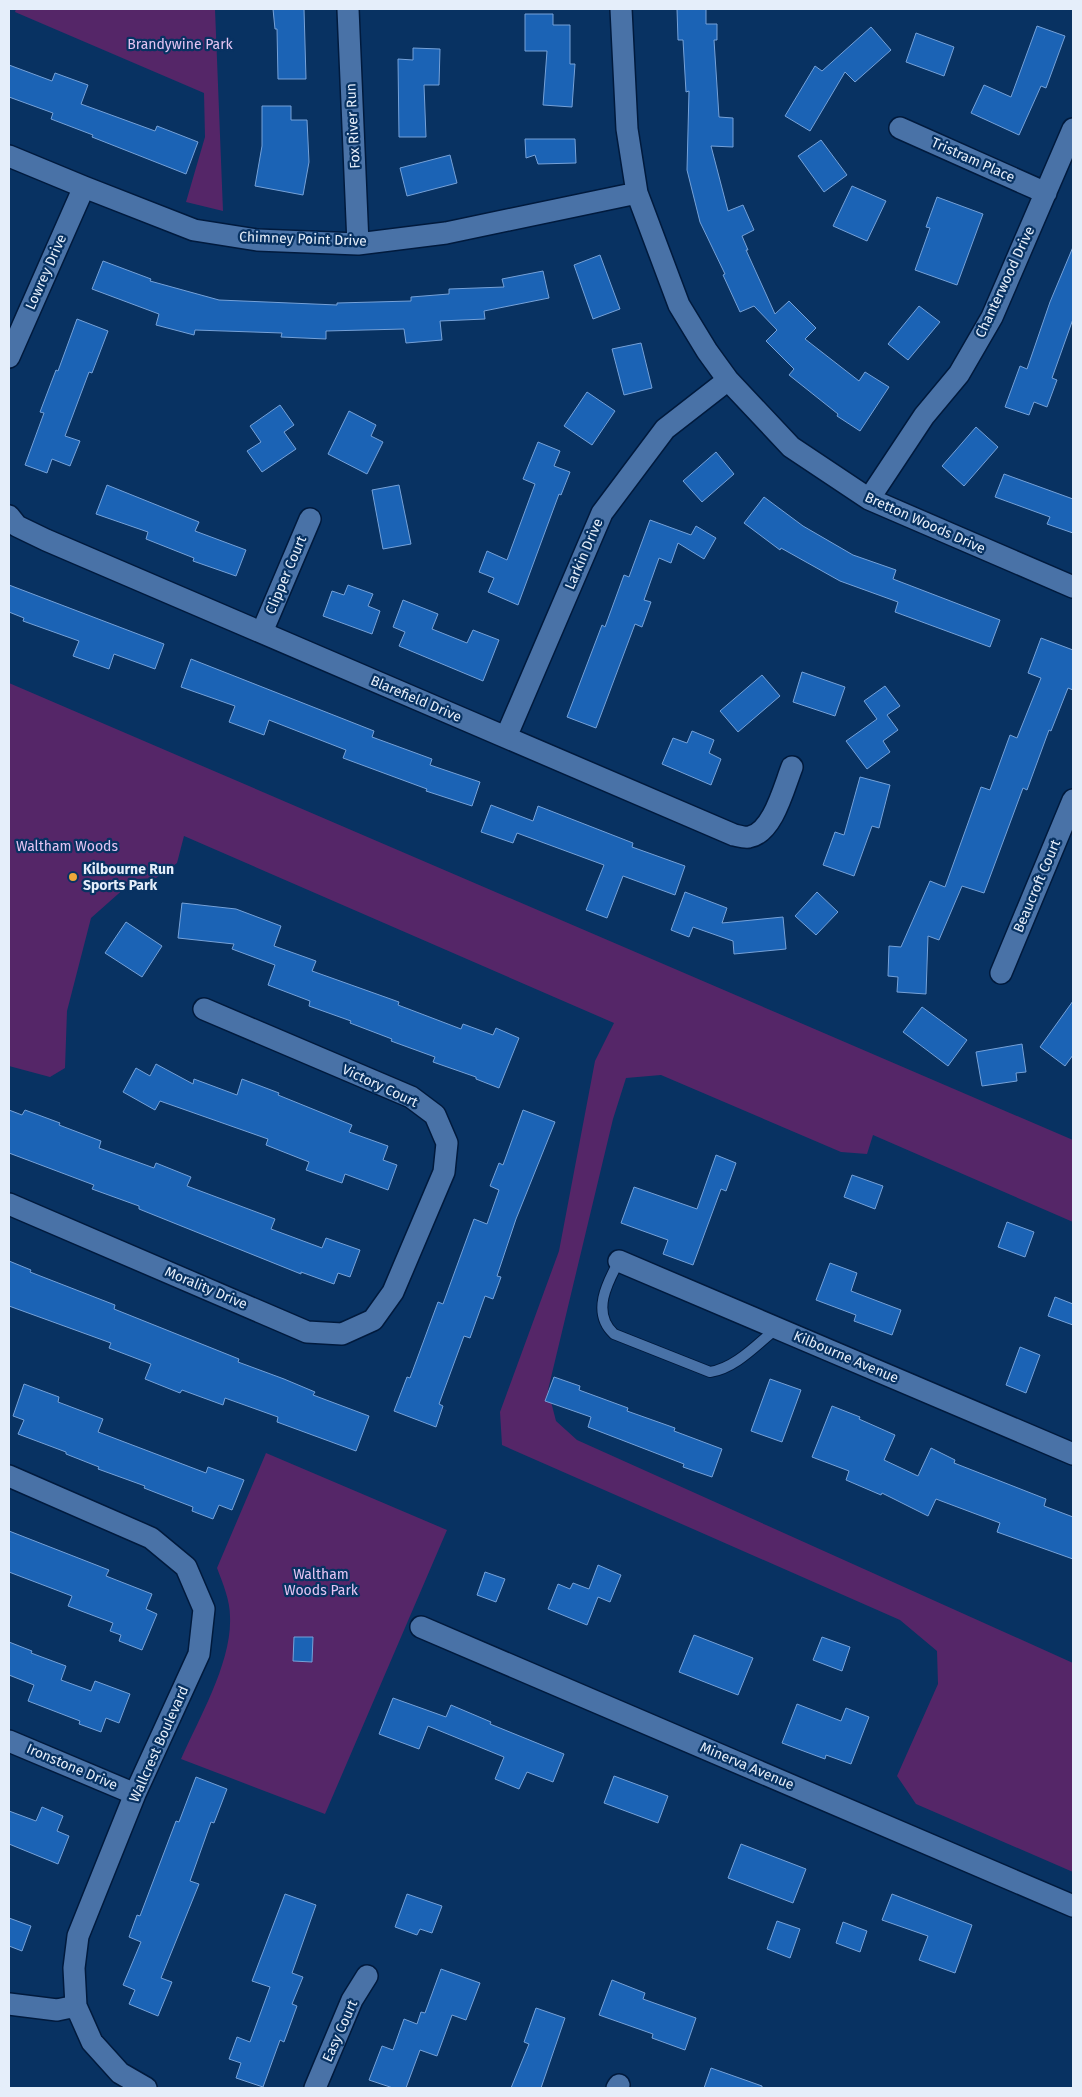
<svg xmlns="http://www.w3.org/2000/svg" width="1082" height="2097" viewBox="0 0 1082 2097" font-family="'Fira Sans',sans-serif">
  <style>
    .green { fill: #552668 }
    .building { fill: #1b63b5; stroke: #75a1d8 }
    .lines { fill: none; stroke-linecap: round; stroke-linejoin: round }
    .lane-casing { stroke: #001a3d; stroke-width: 12 }
    .street-casing { stroke: #001a3d; stroke-width: 24 }
    .lane { stroke: #4972a7; stroke-width: 10 }
    .street { stroke: #4972a7; stroke-width: 21 }
    .poi-dot { fill: #eda83b; stroke: #083262; stroke-width: 2 }
    .labels { text-anchor: middle; dominant-baseline: central; stroke-width: 4.5; stroke-linejoin: round; paint-order: stroke }
    .park-label { font-size: 14px; fill: #e4c4f2; stroke: #083262 }
    .street-label { font-size: 14px; fill: #e5eefa; stroke: #083262 }
    .poi-label { font-size: 14px; font-weight: bold; fill: #e5eefa; stroke: #083262; text-anchor: start }
  </style>
  <rect width="100%" height="100%" fill="#083262"/>
  <path class="green" d="M16,9H215L223,211L186,202L205,137L204,93L15,12Z
    M9,683L1073,1140V1222L873,1135L867,1154L841,1152L661,1075L626,1078L613,1119L548,1390L556,1421L577,1440L1073,1663V1872L916,1804L897,1776L938,1684L937,1651L900,1620L502,1445L500,1412L559,1251L595,1061L614,1023L184,836L177,863L156,878L135,879L91,918L67,1011L65,1068L50,1077L9,1066Z
    M266,1453L447,1530L325,1814L181,1759C199,1718 232,1662 230,1617C230,1600 223,1584 217,1568Z"/>
  <path class="building" d="M273,9H304L306,79H278L277,29H275Z
    M677,9H706V24H717V40H714L719,117L733,118V147L711,146L728,211L743,205L754,230L742,236L748,250H746L775,314L789,301L816,328L805,339L859,381L865,372L889,387L860,431L837,416L838,414L789,375L794,369L766,341L777,330L754,306L740,312L723,275L725,274L700,222L687,170L689,91L686,92L683,40H678Z
    M525,14H553V25H570V64H575L572,107L543,105L547,51H525Z
    M1037,26L1065,36L1046,88L1041,86L1019,135L971,113L984,85L1011,97Z
    M871,27L891,50L855,82L845,72L810,131L785,116L815,66L822,71Z
    M916,33L954,47L944,76L906,62Z
    M413,48L440,49L439,85H424L426,137H399L398,59L413,60Z
    M9,65L52,81L55,73L88,85L81,104L155,131L157,126L198,142L186,174L92,137L93,135L51,119L53,113L9,97Z
    M262,106H291V120H307L309,162L303,195L255,186L262,146Z
    M525,139H575L576,163L538,164L535,155L526,158Z
    M821,140L847,175L824,192L798,156Z
    M450,155L457,183L407,196L400,168Z
    M852,186L886,201L867,241L833,226Z
    M937,197L983,214L957,285L915,270L930,228L926,227Z
    M1073,247V319L1052,378L1057,380L1047,407L1034,402L1029,415L1005,407L1020,366L1027,369L1050,302Z
    M600,255L620,309L593,319L574,265Z
    M103,261L151,279L150,281L219,300L337,305V303L411,301V297L449,294V289L504,287L502,279L543,271L549,298L484,311L485,319L440,321L442,340L406,343L404,329L326,331V339L281,337L282,333L195,330L194,335L156,325L159,314L92,289Z
    M919,306L940,322L908,360L888,344Z
    M77,319L108,331L92,373L89,372L65,436L80,441L70,466L52,459L47,473L25,465L44,413L40,412L56,370L58,371Z
    M641,343L652,388L624,395L612,349Z
    M587,392L615,411L592,445L564,426Z
    M280,405L294,425L284,432L296,449L262,472L247,451L261,442L250,426Z
    M349,411L376,425L371,436L383,442L367,474L328,454Z
    M976,427L998,447L964,486L942,466Z
    M538,442L560,451L554,466L570,472L561,495L559,494L518,605L488,592L494,578L479,572L487,551L507,560L535,484L523,479Z
    M716,452L734,474L702,502L683,481Z
    M1004,474L1073,499V533L1047,524L1050,517L995,497Z
    M107,485L199,522L195,531L246,550L236,576L193,561L194,558L146,539L148,532L96,514Z
    M399,485L411,544L383,549L372,490Z
    M764,497L803,526L853,555L896,570L893,579L1000,620L990,647L895,612L898,602L840,581L781,548L780,550L744,523Z
    M650,520L691,535L696,526L716,538L704,559L678,543L671,563L659,558L644,600L651,602L642,627L635,624L596,728L567,717L602,625L605,627L624,575L629,577Z
    M9,585L164,644L155,669L114,654L109,669L73,656L79,641L23,621L24,618L9,612Z
    M348,585L373,594L368,606L380,611L372,634L323,616L332,591L344,595Z
    M403,600L438,614L432,629L467,643L473,630L499,640L483,681L399,646L405,632L393,627Z
    M1041,638L1073,650V690L1068,688L1051,731L1049,730L1027,790L1023,788L984,893L962,886L939,940L928,936L926,994L897,992L898,977L888,976L889,946L901,947L930,881L945,887L981,787L990,790L1010,735L1017,738L1041,678L1028,673Z
    M191,659L374,731L372,737L432,759L430,765L480,782L472,806L426,791L427,789L343,758L346,750L269,720L264,735L229,722L235,706L181,687Z
    M802,672L845,687L835,716L793,702Z
    M762,675L780,696L738,732L720,711Z
    M885,686L900,706L887,715L898,730L883,741L890,752L867,769L846,741L877,719L864,701Z
    M692,731L714,740L709,753L721,759L711,785L662,764L673,738L687,743Z
    M860,777L890,785L879,828L872,826L854,876L823,865L835,832L844,835Z
    M491,805L533,821L538,806L633,843L632,847L685,866L675,895L623,876L607,918L586,910L604,865L517,833L513,843L481,832Z
    M685,892L727,908L722,923L783,917L786,949L734,954L733,941L693,927L689,937L671,930Z
    M817,892L838,912L816,935L795,916Z
    M182,903L236,909L281,926L274,946L316,961L312,971L399,1002L398,1005L461,1029L463,1024L493,1035L496,1028L519,1038L499,1088L476,1079V1077L433,1062L435,1057L391,1041L392,1039L350,1023L351,1021L309,1006L310,1001L268,985L275,965L232,949L234,944L178,938Z
    M126,922L162,946L142,977L105,953Z
    M1073,1001V1055L1065,1066L1040,1047Z
    M922,1007L967,1040L948,1066L903,1032Z
    M1022,1044L1026,1072L1016,1073L1017,1081L982,1086L976,1052Z
    M156,1064L193,1084L194,1079L237,1095L242,1079L279,1093L278,1095L352,1125L349,1132L388,1146L383,1160L397,1165L388,1190L345,1174L342,1183L306,1170L309,1162L266,1145L268,1139L160,1101L155,1110L123,1092L136,1068L150,1076Z
    M9,1110L22,1115L25,1110L60,1123L59,1125L101,1141L99,1148L154,1168L156,1163L191,1177L187,1186L275,1219L271,1229L322,1248L326,1238L360,1250L350,1277L338,1273L334,1284L301,1272V1274L139,1209V1206L92,1189L94,1185L9,1153Z
    M523,1110L555,1122L516,1219L497,1276L501,1277L493,1299L485,1296L470,1338L464,1336L439,1404L443,1406L436,1427L394,1411L407,1377L410,1378L438,1302L443,1304L474,1219L487,1224L499,1190L490,1186L499,1163L503,1165Z
    M716,1155L736,1163L726,1191L721,1189L693,1265L663,1254L668,1240L621,1223L634,1187L697,1209Z
    M852,1175L883,1186L875,1209L844,1197Z
    M1007,1222L1034,1232L1025,1257L998,1247Z
    M9,1261L31,1270L30,1272L115,1305L114,1309L239,1359L238,1362L284,1379L315,1392L313,1395L369,1416L356,1451L277,1422L278,1417L225,1398L223,1405L182,1390L180,1393L145,1379L151,1364L109,1348L111,1343L9,1306Z
    M830,1263L857,1273L851,1291L901,1310L892,1335L854,1321L856,1315L816,1300Z
    M1055,1297L1073,1304V1325L1048,1316Z
    M1020,1347L1040,1355L1026,1393L1006,1385Z
    M554,1377L580,1386L579,1390L628,1408L627,1411L675,1428L674,1431L722,1449L712,1477L683,1467L684,1464L588,1427L591,1417L545,1401Z
    M770,1379L801,1390L782,1442L751,1431Z
    M24,1384L59,1397L58,1402L103,1419L98,1432L206,1473L208,1467L244,1480L232,1510L219,1505L213,1519L192,1511L193,1507L144,1488L145,1486L98,1469L99,1467L66,1454V1452L18,1434L24,1420L13,1416Z
    M832,1406L860,1417L859,1419L895,1435L884,1460L918,1476L931,1448L955,1460L954,1463L1046,1499L1044,1506L1073,1517V1559L997,1532L1000,1523L936,1499L928,1516L882,1493L881,1495L846,1480L849,1471L812,1457Z
    M9,1531L109,1570L106,1576L152,1594L146,1609L157,1614L142,1650L119,1641L121,1635L110,1631L113,1623L68,1606L72,1596L9,1572Z
    M598,1565L621,1575L610,1602L598,1597L587,1625L548,1609L558,1584L570,1589L573,1583L589,1589Z
    M485,1572L505,1579L496,1602L477,1595Z
    M694,1635L753,1658L738,1695L679,1672Z
    M294,1637H313L312,1662L293,1661Z
    M822,1637L850,1647L842,1671L813,1660Z
    M9,1642L32,1651L31,1653L66,1666L61,1680L91,1691L95,1681L130,1694L119,1723L106,1718L101,1732L79,1724L80,1721L28,1701L34,1685L9,1675Z
    M393,1698L446,1717L451,1705L491,1722L490,1724L564,1754L553,1782L527,1772L519,1789L495,1779L504,1757L428,1726L419,1749L379,1734Z
    M797,1704L841,1721L846,1708L869,1717L851,1764L826,1755L825,1759L782,1743Z
    M614,1776L668,1796L658,1823L604,1803Z
    M196,1777L227,1789L214,1823L211,1822L190,1881L199,1884L161,1978L172,1982L158,2016L129,2004L135,1990L123,1985L141,1942L129,1937L137,1915L140,1916L176,1821L179,1822Z
    M42,1807L63,1816L57,1831L69,1836L58,1864L9,1844V1811L36,1821Z
    M741,1844L806,1869L793,1903L728,1878Z
    M285,1894L316,1905L292,1973L303,1977L292,2004L297,2006L284,2042L280,2040L263,2087L236,2078L241,2063L229,2059L237,2037L250,2042L270,1987L252,1981Z
    M407,1894L442,1906L432,1933L420,1929L417,1935L395,1927Z
    M892,1894L972,1925L955,1973L919,1960L928,1936L882,1920Z
    M9,1918L31,1926L22,1951L9,1946Z
    M777,1921L800,1929L790,1958L767,1949Z
    M843,1922L867,1931L860,1952L836,1943Z
    M441,1969L480,1983L466,2020L452,2015L437,2056L420,2050L406,2088H393L369,2080L382,2046L393,2050L404,2019L417,2024L421,2012L425,2013Z
    M612,1980L645,1993L643,1999L696,2018L685,2050L652,2038L653,2034L599,2015Z
    M536,2008L565,2018L541,2088H511L529,2044L524,2042Z
    M711,2068L762,2086V2088H704Z"/>
  <g class="lines">
    <g class="lane-casing">
      <path id="lane" d="M619,1261C607,1283 591,1313 614,1334L710,1372C736,1368 757,1344 777,1328"/>
    </g>
    <g class="street-casing">
      <path id="street" d="M348,9L358,244
        M621,9L627,129L637,193L679,305L707,351L728,380L791,447L869,499L1073,587
        M900,128L1046,193
        M9,156L84,187L194,230L257,240L358,244L446,233L637,193
        M9,357L84,187
        M869,499L924,416L959,374L992,317L1073,129
        M9,516L17,526L46,540L734,835C739,836 745,838 749,837C773,833 784,787 792,767
        M262,632L310,519
        M506,737L602,513L665,429L728,380
        M1001,973L1073,800
        M9,1204L307,1332L342,1334L373,1320L393,1292L444,1172L447,1143L435,1115L411,1097L204,1009
        M619,1261L1073,1454
        M9,1476L151,1538L186,1567L204,1609L199,1654L135,1794L90,1906L78,1936L74,1968L76,2006L92,2042L120,2073L146,2088
        M421,1627L1073,1906
        M9,1741L135,1794
        M9,2004L57,2010L76,2006
        M315,2088L352,2000L367,1976
        M617,2088L619,2085"/>
    </g>
    <use href="#lane" class="lane"/>
    <use href="#street" class="street"/>
  </g>
  <circle class="poi-dot" cx="73" cy="877" r="5"/>
  <g class="labels">
    <g class="park-label">
      <text x="180" y="44">Brandywine Park</text>
      <text x="67" y="846">Waltham Woods</text>
      <text x="321" y="1574">Waltham<tspan x="321" dy="16">Woods Park</tspan></text>
    </g>
    <g class="street-label">
      <text transform="translate(353 126) rotate(-93)">Fox River Run</text>
      <text transform="translate(973 160) rotate(24)">Tristram Place</text>
      <text transform="translate(303 239) rotate(2)">Chimney Point Drive</text>
      <text transform="translate(46 272) rotate(-66)">Lowrey Drive</text>
      <text transform="translate(1005 282) rotate(-65)">Chanterwood Drive</text>
      <text transform="translate(925 523) rotate(24)">Bretton Woods Drive</text>
      <text transform="translate(584 554) rotate(-67)">Larkin Drive</text>
      <text transform="translate(286 575) rotate(-67)">Clipper Court</text>
      <text transform="translate(416 699) rotate(23)">Blarefield Drive</text>
      <text transform="translate(1037 886) rotate(-67)">Beaucroft Court</text>
      <text transform="translate(380 1086) rotate(25)">Victory Court</text>
      <text transform="translate(206 1288) rotate(23)">Morality Drive</text>
      <text transform="translate(846 1357) rotate(23)">Kilbourne Avenue</text>
      <text transform="translate(159 1744) rotate(-66)">Wallcrest Boulevard</text>
      <text transform="translate(747 1766) rotate(23)">Minerva Avenue</text>
      <text transform="translate(72 1767) rotate(23)">Ironstone Drive</text>
      <text transform="translate(340 2031) rotate(-66)">Easy Court</text>
    </g>
    <g class="poi-label">
      <text x="83" y="869">Kilbourne Run<tspan x="83" dy="16">Sports Park</tspan></text>
    </g>
  </g>
  <rect width="1082" height="2097" fill="none" stroke="#e5eefa" stroke-width="20"/>
</svg>
